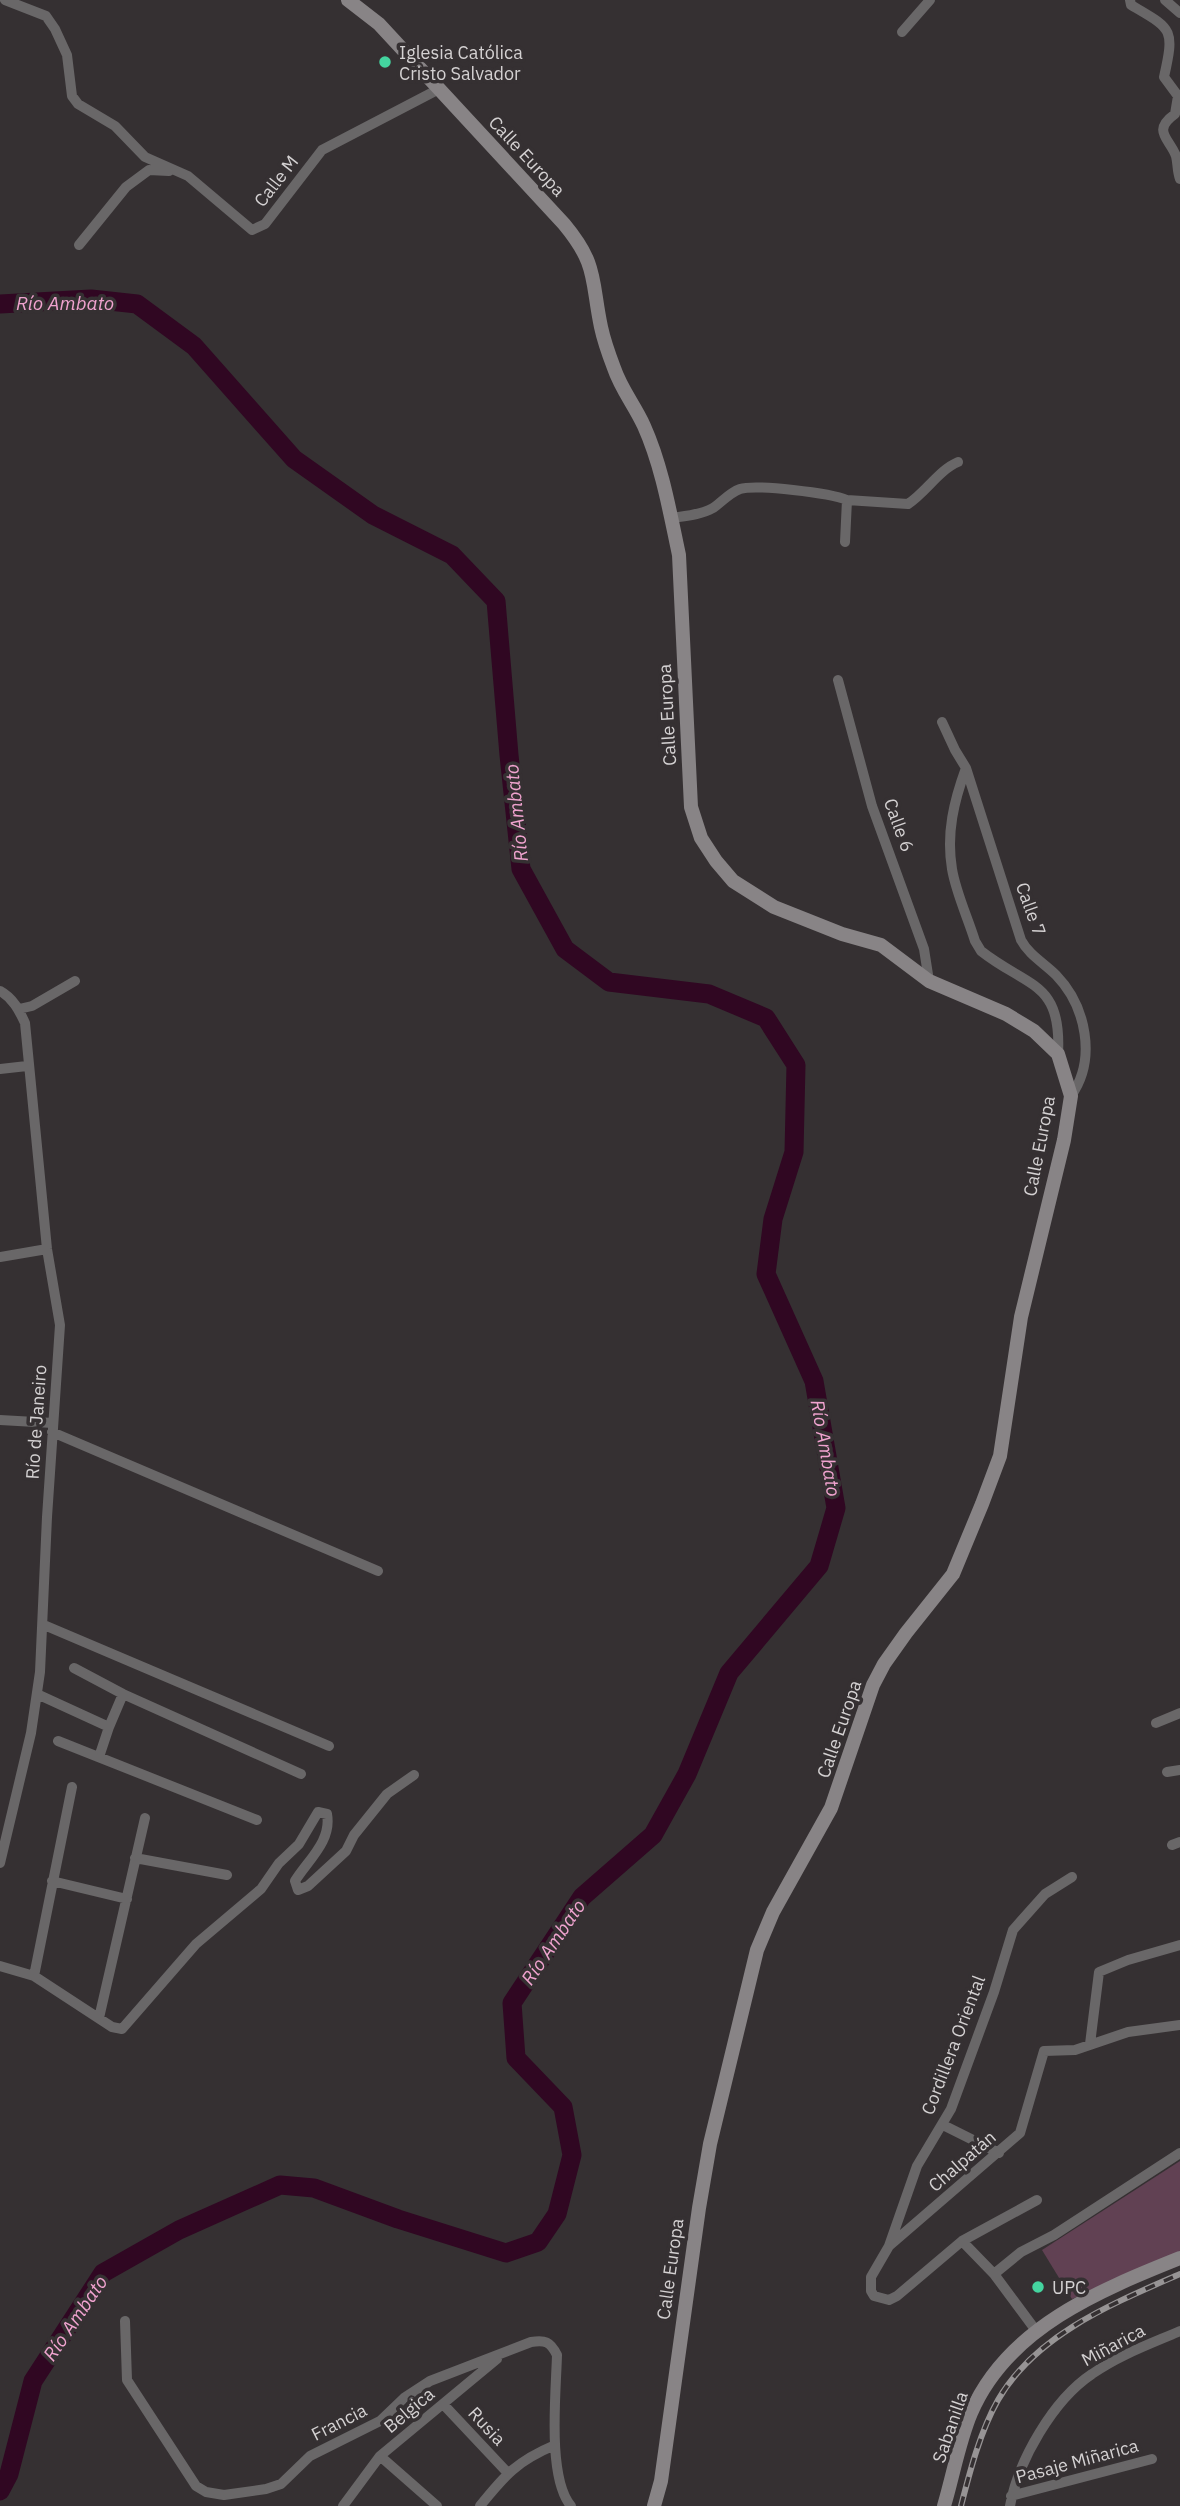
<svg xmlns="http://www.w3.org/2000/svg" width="1180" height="2506" viewBox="0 0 1180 2506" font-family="'IBM Plex Sans',sans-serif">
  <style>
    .green { fill: #614153 }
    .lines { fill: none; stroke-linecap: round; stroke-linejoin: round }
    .river { stroke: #300722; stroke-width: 19 }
    .street { stroke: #696768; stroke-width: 10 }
    .secondary { stroke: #888486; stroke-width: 14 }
    .rail-casing { stroke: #979495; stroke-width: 6 }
    .rail { stroke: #353032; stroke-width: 3.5; stroke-dasharray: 10; stroke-linecap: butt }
    .poi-dot { fill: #44d49f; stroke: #353032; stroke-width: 2.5 }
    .labels { text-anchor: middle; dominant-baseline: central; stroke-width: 7; stroke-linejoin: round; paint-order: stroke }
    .poi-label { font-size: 18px; fill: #d4d1d2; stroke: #353032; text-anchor: start }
    .street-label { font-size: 18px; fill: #d4d1d2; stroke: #353032 }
    .water-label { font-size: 19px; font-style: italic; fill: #f0a3cf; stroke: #353032 }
  </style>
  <rect width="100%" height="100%" fill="#353032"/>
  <path class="green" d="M1180,2161V2252L1072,2299L1042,2250Z"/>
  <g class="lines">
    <path class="river" d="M0,304L91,299L137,304L194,346L294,459L373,515L452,555L496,601L509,755L521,869L565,949L609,982L709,994L766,1018L796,1065L794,1152L773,1219L766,1274L814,1381L836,1508L819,1566L729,1673L687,1774L653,1835L582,1897L512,2003L516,2058L563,2107L572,2155L557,2214L538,2242L506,2253L398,2219L314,2188L280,2185L179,2230L103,2273L33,2381L9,2474L0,2491"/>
    <path class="street" d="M5,0L46,16L55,29L67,55L72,96L78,104L115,126L145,157L188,176L252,230L265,224L322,150L439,89
      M1130,0L1131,5C1172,29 1175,28 1164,77L1178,96L1175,114C1151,131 1170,139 1176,156C1178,164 1177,171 1180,179
      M1165,0L1180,13
      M902,32L930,0
      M79,245L126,187L149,170L169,171
      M671,518C684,516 701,515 713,508C722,502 729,493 740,489C756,484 830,493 847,500
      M845,542L847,500L908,504C926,492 939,470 958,462
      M838,680L872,806L924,949L929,981
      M942,722L955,750L966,768L1021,940C1029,955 1044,963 1056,975C1086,1006 1097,1059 1071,1096
      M966,768C954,801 946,833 952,869C956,893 968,918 975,941L981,951C1028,988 1062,981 1058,1054
      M0,991C13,998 19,1010 25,1023L47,1249L60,1325L47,1517L40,1672L31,1733L0,1863
      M19,1009L32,1006L75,981
      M0,1069L27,1066
      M0,1257L47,1249
      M0,1420L53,1423
      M52,1432L378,1571
      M44,1625L329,1746
      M74,1668L123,1694L301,1774
      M37,1694L109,1727L123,1694
      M1156,1723L1180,1713
      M58,1741L257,1820
      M99,1757L109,1727
      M1167,1772L1180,1770
      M1172,1845L1180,1842
      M135,1858L227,1875
      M52,1881L127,1899
      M0,1966L34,1976L112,2027L122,2029L196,1944L261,1889L279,1863L299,1844L318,1812L327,1814C332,1841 308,1860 295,1881L298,1890L308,1886L346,1851L354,1835L387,1794L414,1775
      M34,1976L72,1787
      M99,2018L145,1818
      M1090,2044L1099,1972L1128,1960L1180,1945
      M943,2125L999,2153
      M1037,2200L962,2241L897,2296L889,2300L874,2296L871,2291V2277L889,2246L917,2166L951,2109L994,1992L1013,1930L1045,1894L1072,1877
      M962,2241L994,2274L1037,2332
      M889,2246L1020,2133L1044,2051L1075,2050L1128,2032L1180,2025
      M994,2274L1021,2252L1054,2235L1180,2153
      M125,2321L127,2380L196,2486L206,2492L224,2495L266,2489L281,2484L310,2456L380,2421L404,2398L430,2381L531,2342C545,2340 550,2341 557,2355C556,2392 547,2478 571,2506
      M443,2404L507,2472
      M380,2456L437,2506
      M1011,2496L1152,2459
      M343,2506L380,2456L497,2359
      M480,2506C505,2475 517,2461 555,2445
      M1010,2506C1018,2461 1053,2400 1092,2374C1119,2355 1150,2344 1180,2331"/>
    <path class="secondary" d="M348,0L379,24L564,224C598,265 591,279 601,327C604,341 609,355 614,368C621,389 635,406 644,426C662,466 670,513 679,555L691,807L701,838L716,861L733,881L774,907L842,934L881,945L929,981L1006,1014L1034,1031L1058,1054L1071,1096L1064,1140L1021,1317L1000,1456L982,1504L953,1574L906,1633L884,1664L873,1685L831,1808L773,1912L757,1950L710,2144L699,2208L661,2481L654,2506
      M944,2506C953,2476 959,2441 971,2413C1007,2328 1100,2290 1180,2258"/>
    <g class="rail-casing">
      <path id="rail" d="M961,2506C970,2471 980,2432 998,2400C1036,2334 1114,2303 1180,2274"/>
    </g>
    <use href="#rail" class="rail"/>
  </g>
  <g class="poi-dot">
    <circle cx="385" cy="62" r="7"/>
    <circle cx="1038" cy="2287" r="7"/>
  </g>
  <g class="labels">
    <g class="poi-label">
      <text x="399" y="52">Iglesia Católica<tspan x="399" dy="21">Cristo Salvador</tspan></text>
      <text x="1052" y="2287">UPC</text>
    </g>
    <g class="street-label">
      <text transform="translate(527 156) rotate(47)">Calle Europa</text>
      <text transform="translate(276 181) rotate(-52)">Calle M</text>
      <text transform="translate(667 715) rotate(-93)">Calle Europa</text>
      <text transform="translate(899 825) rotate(70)">Calle 6</text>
      <text transform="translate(1031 909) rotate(70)">Calle 7</text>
      <text transform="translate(1039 1146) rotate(-79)">Calle Europa</text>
      <text transform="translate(36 1422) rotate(-86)">Río de Janeiro</text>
      <text transform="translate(839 1729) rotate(-71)">Calle Europa</text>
      <text transform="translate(953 2045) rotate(-69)">Cordillera Oriental</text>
      <text transform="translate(962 2161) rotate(-41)">Chalpatán</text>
      <text transform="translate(670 2269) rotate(-82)">Calle Europa</text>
      <text transform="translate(1113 2345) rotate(-28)">Miñarica</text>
      <text transform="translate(409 2410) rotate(-40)">Belgica</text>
      <text transform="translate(339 2422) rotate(-27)">Francia</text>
      <text transform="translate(487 2426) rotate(47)">Rusia</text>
      <text transform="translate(950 2427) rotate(-71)">Sabanilla</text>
      <text transform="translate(1077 2461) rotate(-15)">Pasaje Miñarica</text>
    </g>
    <g class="water-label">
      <text x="65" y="303">Río Ambato</text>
      <text transform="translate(516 813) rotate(-96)">Río Ambato</text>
      <text transform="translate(826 1448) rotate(80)">Río Ambato</text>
      <text transform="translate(553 1942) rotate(-56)">Río Ambato</text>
      <text transform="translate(75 2318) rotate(-56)">Río Ambato</text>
    </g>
  </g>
</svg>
